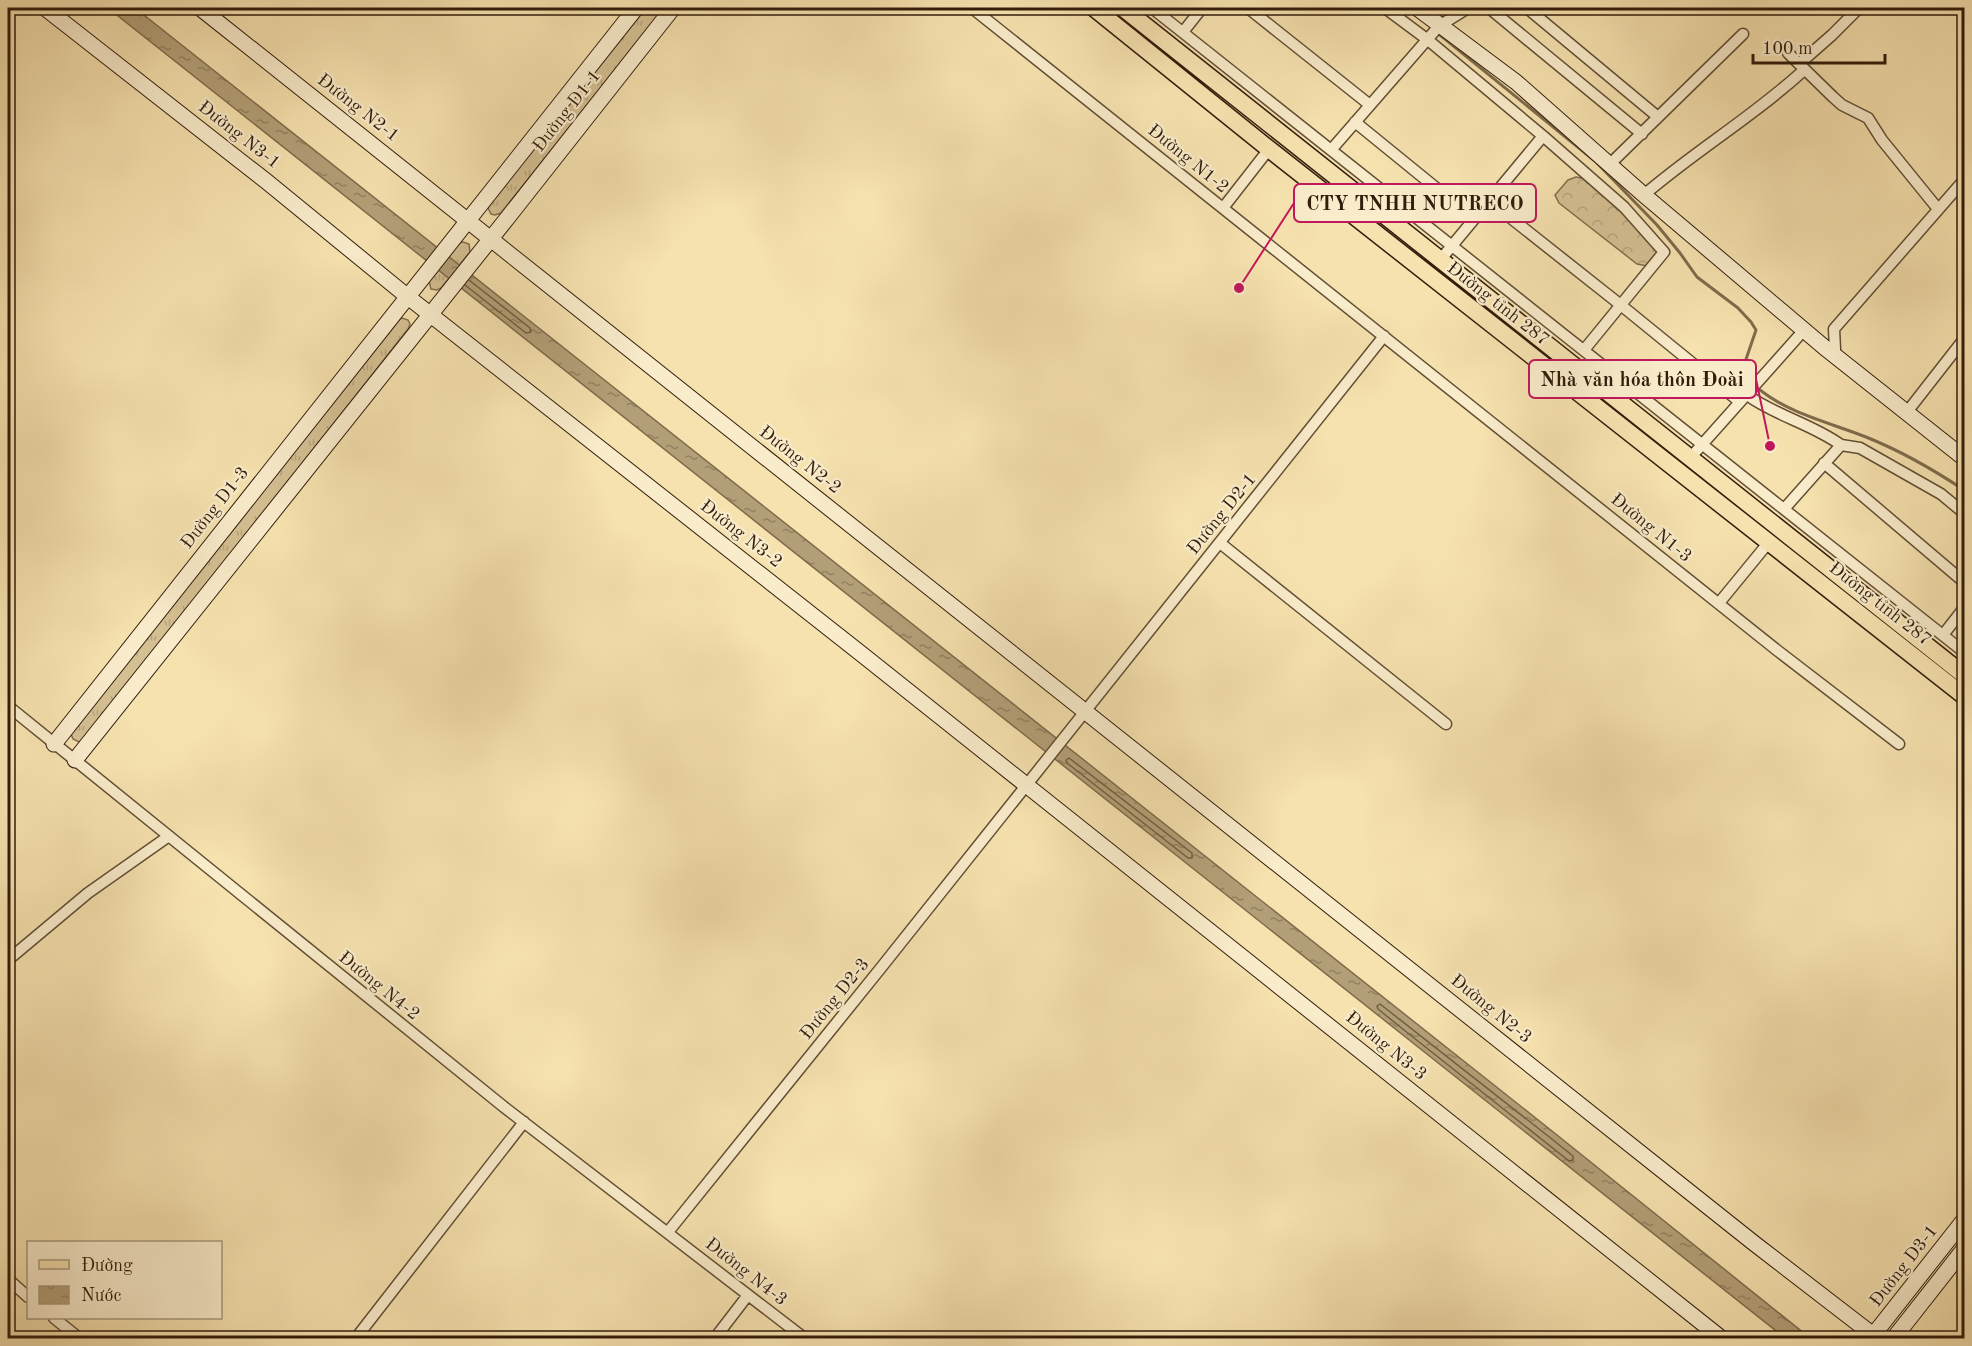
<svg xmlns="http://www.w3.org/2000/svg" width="1972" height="1346" viewBox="0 0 1972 1346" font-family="'Old Standard TT',serif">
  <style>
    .grass { fill: url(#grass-tufts); stroke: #846e4f; stroke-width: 1.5 }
    .park { fill: url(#park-crowns); stroke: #846e4f; stroke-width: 1.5 }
    .water { fill: url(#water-ripples); stroke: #7f6b4c; stroke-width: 1.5 }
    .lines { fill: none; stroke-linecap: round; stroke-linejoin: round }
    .shore { stroke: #725e41; stroke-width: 1.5 }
    .stream { stroke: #7f6b4c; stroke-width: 3 }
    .street-casing { stroke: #634e34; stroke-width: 13 }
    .secondary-casing { stroke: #321c0b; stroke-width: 17 }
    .primary-casing { stroke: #321c0b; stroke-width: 19 }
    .street { stroke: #f9eccb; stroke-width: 10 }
    .secondary { stroke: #f9eccb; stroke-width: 15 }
    .primary { stroke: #f6e2af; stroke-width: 16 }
    .labels { text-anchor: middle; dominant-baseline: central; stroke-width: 4.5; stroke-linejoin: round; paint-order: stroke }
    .street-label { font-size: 18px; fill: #321c0b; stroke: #f9eccb }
    .leader { fill: none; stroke: #c2185b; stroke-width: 2 }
    .callout-dot { fill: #c2185b; stroke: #f9eccb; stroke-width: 2 }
    .callout { fill: #f9eccb; stroke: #c2185b; stroke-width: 2 }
    .callout-label { font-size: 20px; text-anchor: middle; font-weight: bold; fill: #321c0b }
  </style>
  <defs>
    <pattern id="grass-tufts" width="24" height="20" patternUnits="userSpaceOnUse" patternTransform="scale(1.5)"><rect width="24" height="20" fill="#d5c093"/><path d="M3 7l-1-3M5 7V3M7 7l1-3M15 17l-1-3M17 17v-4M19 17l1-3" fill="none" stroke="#b7a47d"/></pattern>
    <pattern id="park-crowns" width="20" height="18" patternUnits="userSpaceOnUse" patternTransform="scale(1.5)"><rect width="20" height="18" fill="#d5c093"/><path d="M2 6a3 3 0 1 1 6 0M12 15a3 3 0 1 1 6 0" fill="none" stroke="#b7a47d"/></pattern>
    <pattern id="water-ripples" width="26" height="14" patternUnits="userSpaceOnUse" patternTransform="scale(1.5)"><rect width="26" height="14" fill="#b39f77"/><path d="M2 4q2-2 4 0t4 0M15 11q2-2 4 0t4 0" fill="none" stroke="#928160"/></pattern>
  </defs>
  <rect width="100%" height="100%" fill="#f6e2af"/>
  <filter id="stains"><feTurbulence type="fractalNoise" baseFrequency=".00333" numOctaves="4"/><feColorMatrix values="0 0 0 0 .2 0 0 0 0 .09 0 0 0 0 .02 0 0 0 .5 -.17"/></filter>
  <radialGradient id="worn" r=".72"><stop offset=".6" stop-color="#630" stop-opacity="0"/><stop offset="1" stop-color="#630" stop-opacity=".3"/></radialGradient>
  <path class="grass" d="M646,8H665L501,213L495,215L491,214L488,208L491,203Z
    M463,242L469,244L470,252L441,288L437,290L431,289L429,281L459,243Z
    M402,318L408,320L410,324L408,329L85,739L79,742L73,739L71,734L400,319Z"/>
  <path class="park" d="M1576,177L1586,179L1633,223L1658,250L1657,255L1647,266L1637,264L1559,203L1555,195L1568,180Z"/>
  <path class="water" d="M108,8H135L1552,1131L1810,1338H1785Z"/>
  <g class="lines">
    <path class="shore" d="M465,285L526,333L531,332L530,328L469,280
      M1069,758L1192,853V858H1188L1067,763L1066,760Z
      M1380,1004L1548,1136L1573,1156V1160L1569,1161L1404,1030L1378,1009L1377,1006Z"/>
    <path class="stream" d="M1440,35L1595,161L1657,225L1680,253L1697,277L1738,308L1751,322L1756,330L1742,371L1745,377L1749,381
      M1760,390C1790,414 1831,423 1866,437C1901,451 1934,470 1964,490"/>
    <g class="street-casing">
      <path id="street" d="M972,8L1778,651L1899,744
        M1152,8L1964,652
        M1248,8L1370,105
        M1385,8L1428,40L1543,136L1441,259
        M1489,8L1642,134
        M1527,8L1658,117
        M1183,32L1202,8
        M1788,53L1833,97L1842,105L1868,118L1882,140L1938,209
        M1799,64L1832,35L1859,8
        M1355,122L1473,218
        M1543,136L1624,207L1664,252L1584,350
        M1331,150L1439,26L1468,8
        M1609,165L1743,34
        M1644,195C1695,151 1754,116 1804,70
        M1488,200L1622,306L1740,402
        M1223,208L1269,149
        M1833,354L1835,349L1834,329L1964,180
        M1747,395C1776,416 1812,424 1841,445
        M1907,412L1964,339
        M1691,457L1804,330
        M1824,463L1964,582
        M1784,509L1841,445L1860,448L1941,494L1964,513
        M1220,543L1446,724
        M1719,603L1769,542
        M1943,635L1964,608
        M8,706L504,1107L804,1338
        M8,960L88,893L169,836
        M668,1232L880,969L1384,336
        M8,1279L28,1297
        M54,1318L79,1338
        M356,1338L524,1122
        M715,1338L748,1295"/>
    </g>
    <g class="secondary-casing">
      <path id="secondary" d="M45,8L266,181L408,297L859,652L1721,1338
        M200,8L1755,1244L1877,1338
        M1417,8L1516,82L1644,195L1824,347L1964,458
        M54,744L636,8
        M75,760L509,216L673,8
        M1871,1338L1964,1220
        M1894,1338L1964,1249"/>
    </g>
    <g class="primary-casing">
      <path id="primary" d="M1094,8L1269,149L1964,696
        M1123,8L1964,675"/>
    </g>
    <use href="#street" class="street"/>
    <use href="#secondary" class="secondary"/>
    <use href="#primary" class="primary"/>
  </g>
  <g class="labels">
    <g class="street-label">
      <text transform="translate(358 108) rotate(38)">Đường N2-1</text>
      <text transform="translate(567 111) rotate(-52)">Đường D1-1</text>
      <text transform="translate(239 135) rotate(38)">Đường N3-1</text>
      <text transform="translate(1188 159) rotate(39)">Đường N1-2</text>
      <text transform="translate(1498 304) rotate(38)">Đường tỉnh 287</text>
      <text transform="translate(800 460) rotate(38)">Đường N2-2</text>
      <text transform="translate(215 508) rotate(-52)">Đường D1-3</text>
      <text transform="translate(1222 514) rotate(-51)">Đường D2-1</text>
      <text transform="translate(1651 528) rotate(39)">Đường N1-3</text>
      <text transform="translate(741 534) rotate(38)">Đường N3-2</text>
      <text transform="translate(1880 604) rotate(38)">Đường tỉnh 287</text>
      <text transform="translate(379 986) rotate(39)">Đường N4-2</text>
      <text transform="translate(835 999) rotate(-51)">Đường D2-3</text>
      <text transform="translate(1491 1009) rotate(39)">Đường N2-3</text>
      <text transform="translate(1386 1046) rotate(39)">Đường N3-3</text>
      <text transform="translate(1904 1266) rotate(-52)">Đường D3-1</text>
      <text transform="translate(746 1272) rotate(38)">Đường N4-3</text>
    </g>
  </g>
  <path class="leader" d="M1239 288L1294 203M1770 446L1756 379"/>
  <g class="callout-dot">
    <circle cx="1239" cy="288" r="6"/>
    <circle cx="1770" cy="446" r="6"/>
  </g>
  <g class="callout">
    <rect x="1294" y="184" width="242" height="38" rx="6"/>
    <rect x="1529" y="360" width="227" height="38" rx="6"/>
  </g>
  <g class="callout-label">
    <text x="1415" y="210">CTY TNHH NUTRECO</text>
    <text x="1642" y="386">Nhà văn hóa thôn Đoài</text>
  </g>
  <rect width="1972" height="1346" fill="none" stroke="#f6e2af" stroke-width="30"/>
  <rect x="9" y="9" width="1954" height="1328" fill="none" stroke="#321c0b" stroke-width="3"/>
  <rect x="15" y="15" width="1942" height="1316" fill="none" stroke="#321c0b" stroke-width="1.5"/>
  <rect x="27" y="1241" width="195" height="78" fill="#f9eccb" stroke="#a9997e" stroke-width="1.5"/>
  <rect x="39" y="1260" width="30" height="9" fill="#f6e2af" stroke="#a9997e" stroke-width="1.5"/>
  <text x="81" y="1271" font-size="18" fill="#321c0b">Đường</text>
  <rect x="39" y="1286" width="30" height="18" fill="url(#water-ripples)" stroke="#a9997e" stroke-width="1.5"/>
  <text x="81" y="1301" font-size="18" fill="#321c0b">Nước</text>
  <path d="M1753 54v9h132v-9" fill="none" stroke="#321c0b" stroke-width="3"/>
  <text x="1762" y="54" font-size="18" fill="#321c0b" stroke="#f9eccb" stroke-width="4.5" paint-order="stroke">100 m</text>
  <rect width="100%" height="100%" filter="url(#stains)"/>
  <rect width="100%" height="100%" fill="url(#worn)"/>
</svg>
